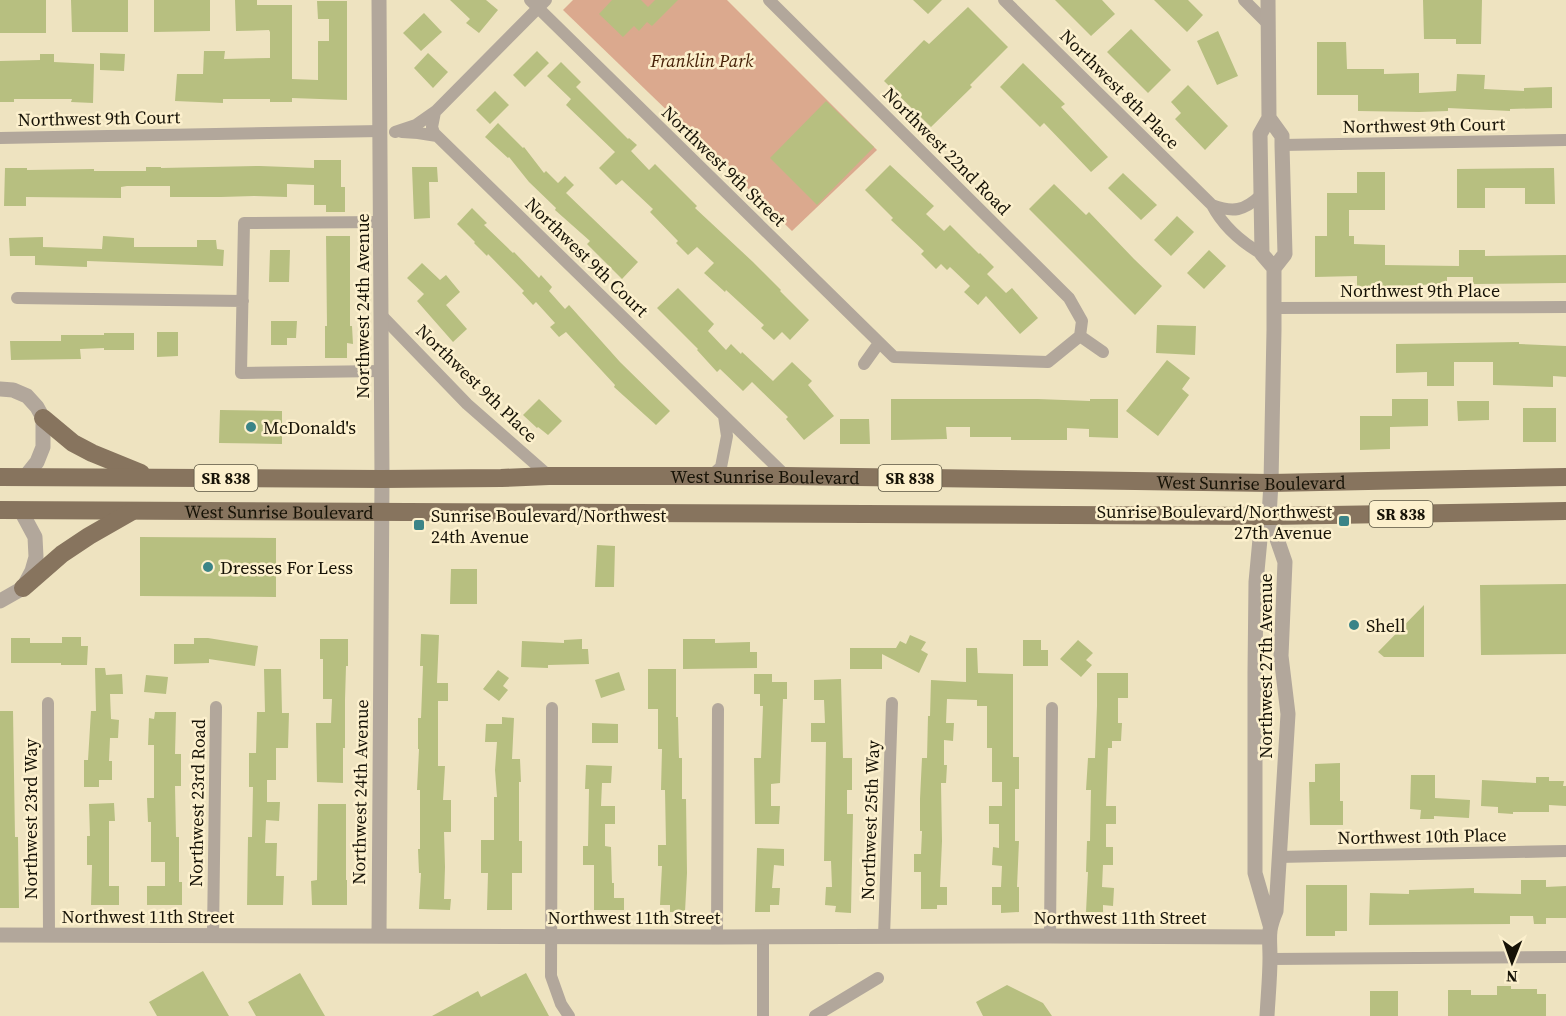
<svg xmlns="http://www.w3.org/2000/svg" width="1566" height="1016" viewBox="0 0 1566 1016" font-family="'Source Serif 4',serif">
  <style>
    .green { fill: #dba98e }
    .building { fill: #b7bf80 }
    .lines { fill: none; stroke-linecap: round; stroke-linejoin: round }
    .minor { stroke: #b2a79b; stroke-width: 12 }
    .tertiary { stroke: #b2a79b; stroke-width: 15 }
    .primary { stroke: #87745e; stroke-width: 18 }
    .poi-dot { fill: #3b8487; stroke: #fcf0cd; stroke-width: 2 }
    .labels { text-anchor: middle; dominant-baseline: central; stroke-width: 5; stroke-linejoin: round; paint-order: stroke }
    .shield { fill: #fcf0cd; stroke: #5b5542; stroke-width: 1.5 }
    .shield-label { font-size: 16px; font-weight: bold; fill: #161206 }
    .park-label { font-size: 18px; font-style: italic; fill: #462007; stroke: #fcf0cd }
    .street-label { font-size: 18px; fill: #161206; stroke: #fcf0cd }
    .poi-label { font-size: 18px; fill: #161206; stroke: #fcf0cd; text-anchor: start }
  </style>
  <rect width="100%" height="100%" fill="#eee3c0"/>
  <path class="green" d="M573,0H727L877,150L792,231L563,10Z"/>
  <path class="building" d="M0,0H46V33H0Z
    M71,0H128V32H72Z
    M154,0H210V31L154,32Z
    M235,0H257V5H292V79L318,80V41H329V19H318L317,1H347V100L292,98V102H270V99H223V103L175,101L177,74H203L204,51H225L224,59L270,58V32L269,30L236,31Z
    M450,0H486L498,10L479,33L466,23L470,19Z
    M612,0H641L648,7L655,0H678L652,26L647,22L639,31L634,26L623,37L599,14Z
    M913,0H942L928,14Z
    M1055,0H1102L1115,14L1091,36Z
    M1154,0H1188L1203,15L1187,32Z
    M1423,0H1482L1481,44H1456V39H1424Z
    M968,7L1008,47L970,85L972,87L931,127L884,81L924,40L929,44Z
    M424,13L442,32L421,51L403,33Z
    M1131,29L1171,70L1148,93L1107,52Z
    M1218,31L1238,76L1217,85L1197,41Z
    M1317,42H1346L1347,69H1384V74L1419,73V93L1456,91L1457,74L1485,75L1484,89L1524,91V88L1552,87V108L1510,109V111L1448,108V111L1419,112L1358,111V95H1317Z
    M537,51L549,63L525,87L513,75Z
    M100,53L125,54L124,71L100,70Z
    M428,53L448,72L433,88L414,68Z
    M40,54H54V62L94,64L93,103L71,102L72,99H14V102H0V61L40,60Z
    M561,62L581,82L576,87L628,139L629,138L637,145L631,151L649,170L655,164L697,206L695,208L753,262L781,290L780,291L809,320L790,340L782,332L774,340L761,328L764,325L726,290L725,292L704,273L714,263L697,247L688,255L676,243L678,241L650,212L653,209L622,180L616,185L599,168L615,152L566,105L571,99L547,76Z
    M1023,63L1065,104L1061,107L1108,157L1091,172L1044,123L1040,127L1000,87Z
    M1188,85L1228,126L1205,150L1175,119L1181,113L1171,102Z
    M495,91L509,105L490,124L476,110Z
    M826,101L874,147L817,205L770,158Z
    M498,123L523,148L524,147L544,173L546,171L558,183L565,176L574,185L566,193L638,262L622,279L587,244L590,241L555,210L556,208L529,182L509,157L508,158L485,137Z
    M314,160H341V187H345V212H326V205H314V185L287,184V197L254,196L221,197H170V186H127L121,187V198L26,197V206H4L5,168H27V170L94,169V171H146V167H161V168L260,166L314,168Z
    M890,165L934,206L926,214L944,231L950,225L979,254L980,253L994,267L987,274L1006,293L1012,288L1038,318L1020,334L986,296L978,305L964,292L970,286L950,267L947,270L941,264L936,269L921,254L924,251L891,220L893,218L865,190Z
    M412,167H437L438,182H429L430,218L414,219Z
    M1554,168L1555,204H1525V188H1485V208H1457V169Z
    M1357,172H1385V210H1349V236H1354V244L1385,245V265L1459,266V250H1485V256L1566,255V283L1473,284V277H1447V284L1357,287V276L1315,277V236H1327V193H1357Z
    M1123,173L1157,205L1141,220L1108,188Z
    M1054,184L1086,215L1089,212L1134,259L1162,286L1135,315L1029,209Z
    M472,208L487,223L484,225L513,253L514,252L539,278L541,275L552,287L549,291L565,309L569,305L620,362L670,411L656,425L614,387L615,385L566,332L559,337L550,327L555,323L536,302L533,305L522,293L524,291L488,254L487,256L474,243L475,242L457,224Z
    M1177,216L1194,232L1171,256L1154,240Z
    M103,236L134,238V247H197V240H216L217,249L224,250L223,266L87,261V267L35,265V256H10L9,238L43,237V247L102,249Z
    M326,236H350V326H352L353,344L347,343V358H325V326H327Z
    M270,250H290L289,282H269Z
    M1209,250L1226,266L1204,289L1187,273Z
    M422,263L440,280L446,275L460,292L446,305L467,329L453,342L417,301L424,294L407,278Z
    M678,288L714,324L708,331L726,350L731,344L741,354L742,352L773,381L792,362L812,381L808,385L834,416L804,440L786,419L788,417L752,382L743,391L720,369L717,372L697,350L698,349L657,308Z
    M271,321H297L296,338H287V345H271Z
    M1157,325L1196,326L1195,355L1156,353Z
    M157,332H178V356L157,357Z
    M104,333H134V350H104V348L80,349L81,359L11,360L10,341H61V335H104Z
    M1519,342V344L1566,346V377L1553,376V387L1493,385V362H1454V386H1427V372L1396,373V344Z
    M1167,360L1190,378L1182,389L1189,395L1158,436L1126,411Z
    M539,399L562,421L548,435L538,427L537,428L523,415Z
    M891,399H1038L1090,401V399H1118V438L1089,437V429L1067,428V440H1011V437H970V427H946L947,439L891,440Z
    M1392,399H1428V426L1390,427V449L1360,450V416H1392Z
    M1457,401H1489V420L1458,421Z
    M1523,408H1556V442H1523Z
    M220,410L282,411V444L219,443Z
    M840,419H869L870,444H840Z
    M140,537L276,538V597L140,596Z
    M597,545L615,546L614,587H595Z
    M451,569H477V604H450Z
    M1566,584V654L1481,655L1480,585Z
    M1424,605V657H1384L1378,652Z
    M421,634L439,635L437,683H448V701H438V766H445L443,800H451V832H444L445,867L444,899H451L450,910L419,909L421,873H419L418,849H420V790H417L419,749H418V718H421L423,666H420Z
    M910,635L926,642L921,650L928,654L919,673L882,654V669H850V648H896L900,641L906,644Z
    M62,637H81V646H88L87,665H61V663H11V638H30V643H62Z
    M194,638H208L258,646L255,666L209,659V663L174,664V644H194Z
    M320,639H348V666H346L345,700V748H343V783L317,782L316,723H331L332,699H323V659H320Z
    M582,639V649H588L589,664L548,665V668L521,667L522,641L564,643V640Z
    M683,639H715V643L750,642V652H757V668L683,669Z
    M1023,640H1041V650H1048V666H1023Z
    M1078,640L1093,653L1086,660L1092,665L1081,677L1060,659Z
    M966,648H977L978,673L1013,674V757H1019V789H1015V841H1019L1017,887H1019V912L1001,913V905H992V887H1001L1002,866L992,865L993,847L999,848V824H989V806H1002V782H992V748H987V706H977V700L947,699L946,723H954L953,741L944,740V765H947L946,783H941L942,841L940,887H947V905H937V909H921V872H914V854H921L922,831H920V799L922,758H927L928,716H930L931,680L966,682Z
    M95,668H105L106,675L122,674L123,694H110L111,719L119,720L118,738H110L109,761H112V780H99V787H84V760H88L91,711H96Z
    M264,669H281L282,713H289L288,748H276V780H267V802H280L279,821L266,820L265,843H277L276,876H284L283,905H247L248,837H252L253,787H249V753H256L257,712H265Z
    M648,669H676V717H678L679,758H682V799H686L687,873L685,912H670V905H660L662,866H658V845H666L665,790H661L662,749H658V709H648Z
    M498,670L509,678L503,686L508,690L499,701L483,689Z
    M619,672L625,690L601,698L595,680Z
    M1097,673H1128V698H1118V723H1122L1121,741H1112V748H1108L1106,806H1116V824H1106V847H1113V865H1103L1102,887L1114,888L1113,906L1103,905V912H1086L1088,872H1086L1087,841H1090L1091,790H1086L1088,758H1095L1097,706Z
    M754,674H772V682H787V699H783L780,783L771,784V806H780L779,824H755L754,758H761L763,706H760V694H754Z
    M146,675L168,677L166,694L144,692Z
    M841,679L843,758H852V790H847V814H853L851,913L835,912L836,906L825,905L826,887H832L831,861H824L826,742H811V723H825L824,700H814V680Z
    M0,711H13L15,837H18L19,908H0Z
    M155,712H176L175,754H181V786H175L176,837H179V882H182V905H147V886H165V862H151V822H148L147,798H154V745H148L149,718L154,719Z
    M502,717L514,718L512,759H520L521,782H519V841H522V873H512V910H487L488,873H481V840H494V797H497L495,770L497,742H485L486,724H502Z
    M592,723L618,724V743H592Z
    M1340,763V801H1343V825H1310L1309,782H1315V764Z
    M586,765L612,766L611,783H602L601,806H615V824H605V846L611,847L612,883H614V898H624V910H594V865H583V846H588L589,789H585Z
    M1411,775H1435V798L1470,800L1469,818L1434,816V819H1420L1421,810L1410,809Z
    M1536,777H1549V781H1564L1563,786H1566V806L1549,805V812H1513V814L1498,813V807L1481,806L1482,780L1536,783Z
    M114,803L115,821H109V886H119V905H91L92,865H87V836H90L89,804Z
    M318,804H346V880H347V905H312L311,881L317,880Z
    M757,848L784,849V866L774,865L772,888H780L779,905H770V912H755Z
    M1521,880H1546V887L1566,886V918H1546V924H1534L1533,916H1510V924L1369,925L1370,893L1409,894V890L1474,888V893L1521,894Z
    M1306,885H1347V931H1335V936H1306Z
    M203,971L229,1016H157L149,1002Z
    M300,973L325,1016H256L248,1002Z
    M526,973L549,1016H432L478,991L481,997Z
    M1007,985L1043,1003L1052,1016H983L976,1002Z
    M1497,986H1511V989H1537V994H1546V1016H1448V990H1471V995H1497Z
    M1370,991H1398V1016H1370Z"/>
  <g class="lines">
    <path class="minor" d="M530,0L894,357L1048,362L1080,336
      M546,0L435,112L432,127L434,133L786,476
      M769,0L1069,298L1082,321L1080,336
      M1004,0L1212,205C1223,226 1241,242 1262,254
      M1244,0L1268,24
      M395,132L416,125L436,111
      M402,132L418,133L437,136
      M0,138L380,131
      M1282,145L1566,140
      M1212,205C1233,213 1244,211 1261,195
      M381,222L244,223L241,373L381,371
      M17,298L243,301
      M1274,308L1566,307
      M381,315L467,404L549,476
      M1080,336L1103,352
      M864,364L879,343
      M710,477L721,467L727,436L724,416
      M48,703L49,935
      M552,708L551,976L561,1004L569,1016
      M1278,857L1566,851
      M213,935L216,707
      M1050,936L1052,708
      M717,937L718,709
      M884,937L892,703
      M1270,959L1566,957
      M763,1016V938
      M815,1016L878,978"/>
    <path class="tertiary" d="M1268,0L1269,118L1260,134L1262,254L1274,268V330L1271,483L1269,516L1260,539L1256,582L1255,673V873L1270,925
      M1269,118L1282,136V145L1285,254L1274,268
      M0,389L13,390L27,396L37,407L43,418V447L37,462L25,477
      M0,601L23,588L32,571L36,557L35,537L21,511
      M0,935L717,937L1050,936L1269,937
      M379,936L382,479L379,0
      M1267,1016C1268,997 1270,977 1270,958C1270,937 1267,932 1276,911L1288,714L1281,656L1285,562L1269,516"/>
    <g class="primary">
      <path d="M43,418L73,443L92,453L141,473"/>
      <path id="s1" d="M0,477L382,479L501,478L549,476H786L1271,483L1566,477"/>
      <path id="s2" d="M0,510L1269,516L1566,511"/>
      <path d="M23,588L62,554L89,536L131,512"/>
    </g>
  </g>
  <g class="poi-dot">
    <circle cx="251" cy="427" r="6"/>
    <rect x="1338" y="515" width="12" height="12" rx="3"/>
    <rect x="413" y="519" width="12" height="12" rx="3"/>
    <circle cx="208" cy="567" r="6"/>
    <circle cx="1354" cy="625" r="6"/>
  </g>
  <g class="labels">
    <g class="shield">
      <rect x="194.5" y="465" width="63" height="26" rx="4.5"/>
      <rect x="878.5" y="465" width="63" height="26" rx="4.5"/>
      <rect x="1369.5" y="501" width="63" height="26" rx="4.5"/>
    </g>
    <g class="shield-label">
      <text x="226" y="478">SR 838</text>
      <text x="910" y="478">SR 838</text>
      <text x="1401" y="514">SR 838</text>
    </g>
    <g class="park-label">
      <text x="702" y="60">Franklin Park</text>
    </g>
    <g class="street-label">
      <text transform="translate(1120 89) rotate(45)">Northwest 8th Place</text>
      <text transform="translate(99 118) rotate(-1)">Northwest 9th Court</text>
      <text transform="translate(1424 125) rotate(-1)">Northwest 9th Court</text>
      <text transform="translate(947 151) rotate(45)">Northwest 22nd Road</text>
      <text transform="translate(724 166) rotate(44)">Northwest 9th Street</text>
      <text transform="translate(587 257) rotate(44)">Northwest 9th Court</text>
      <text x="1420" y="290">Northwest 9th Place</text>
      <text transform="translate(362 306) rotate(-90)">Northwest 24th Avenue</text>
      <text transform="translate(477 383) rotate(44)">Northwest 9th Place</text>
      <text stroke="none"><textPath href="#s1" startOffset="765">West Sunrise Boulevard</textPath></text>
      <text stroke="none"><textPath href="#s1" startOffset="1251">West Sunrise Boulevard</textPath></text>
      <text stroke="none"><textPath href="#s2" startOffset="279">West Sunrise Boulevard</textPath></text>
      <text transform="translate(1265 666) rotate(-90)">Northwest 27th Avenue</text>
      <text transform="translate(360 792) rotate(-89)">Northwest 24th Avenue</text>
      <text transform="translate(197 803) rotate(-89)">Northwest 23rd Road</text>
      <text transform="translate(30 819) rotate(-90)">Northwest 23rd Way</text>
      <text transform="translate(870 820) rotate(-88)">Northwest 25th Way</text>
      <text transform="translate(1422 836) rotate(-1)">Northwest 10th Place</text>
      <text x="148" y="916">Northwest 11th Street</text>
      <text x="634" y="917">Northwest 11th Street</text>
      <text x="1120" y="917">Northwest 11th Street</text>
    </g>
    <g class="poi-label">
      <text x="263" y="427">McDonald's</text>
      <text x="1332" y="511" text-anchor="end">Sunrise Boulevard/Northwest<tspan x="1332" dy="21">27th Avenue</tspan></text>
      <text x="431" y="515">Sunrise Boulevard/Northwest<tspan x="431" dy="21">24th Avenue</tspan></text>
      <text x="220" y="567">Dresses For Less</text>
      <text x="1366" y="625">Shell</text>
    </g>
  </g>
  <g transform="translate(1512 962) rotate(181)" stroke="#fcf0cd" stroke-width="4.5" paint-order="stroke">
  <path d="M0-4.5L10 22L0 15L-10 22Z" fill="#161206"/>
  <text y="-9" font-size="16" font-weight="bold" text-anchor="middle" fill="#161206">N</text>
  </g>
</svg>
